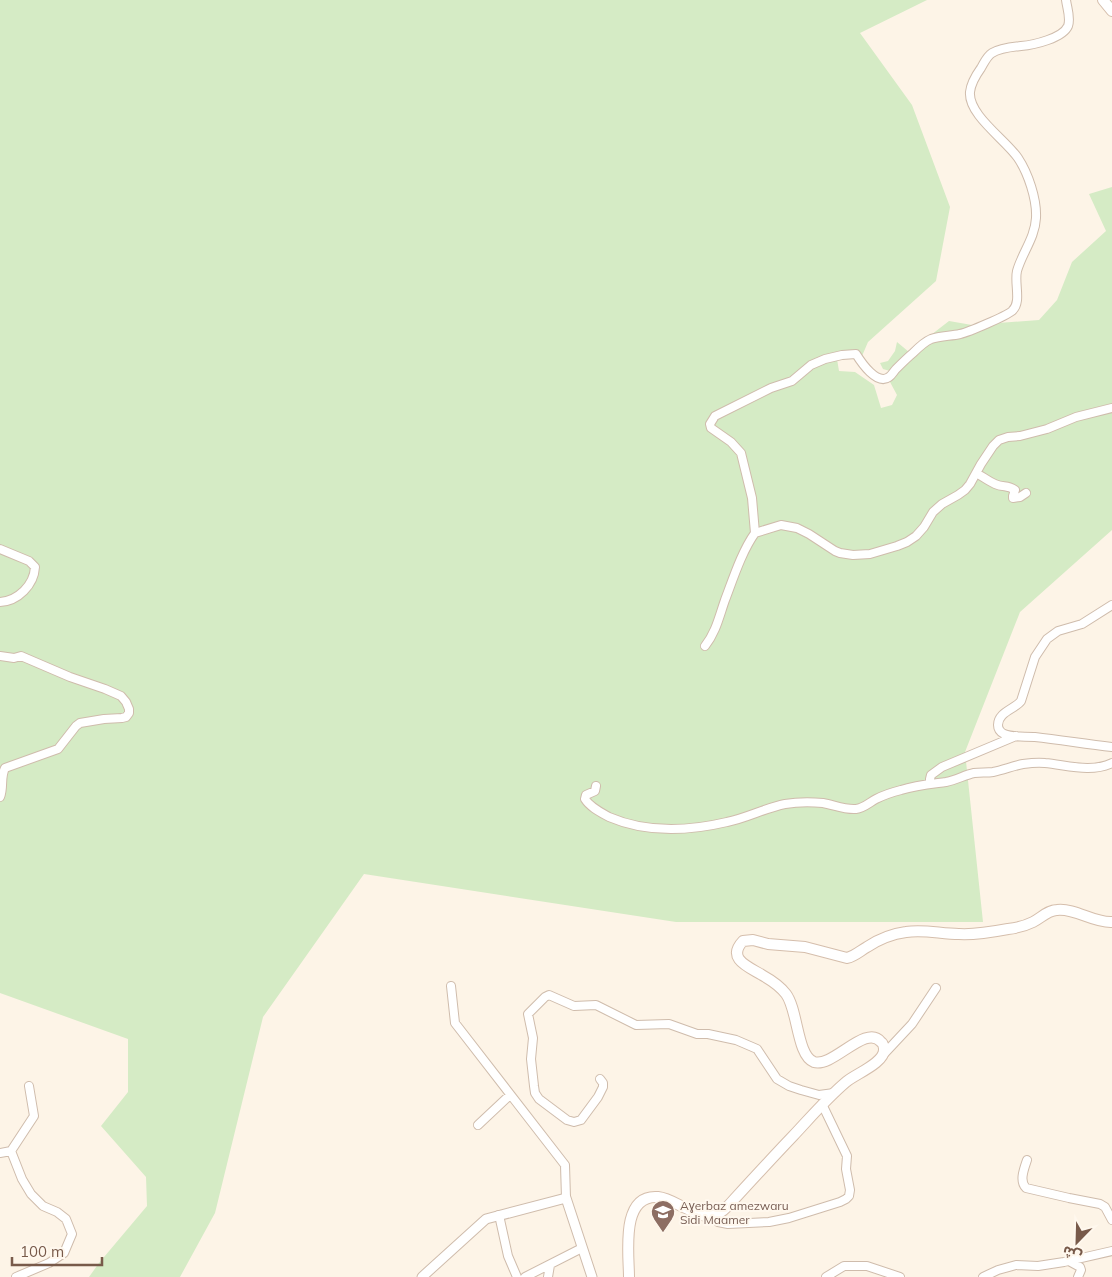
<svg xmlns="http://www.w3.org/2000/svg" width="1112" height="1277" viewBox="0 0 1112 1277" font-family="Mulish,'Noto Sans Arabic',sans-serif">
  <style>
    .green { fill: #d5ebc5 }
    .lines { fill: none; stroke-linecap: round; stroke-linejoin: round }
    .minor-casing { stroke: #cfbcac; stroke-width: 10 }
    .tertiary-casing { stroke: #cfbcac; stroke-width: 11 }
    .secondary-casing { stroke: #d5beac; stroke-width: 12 }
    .minor { stroke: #fff; stroke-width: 8 }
    .tertiary { stroke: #fff; stroke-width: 9 }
    .secondary { stroke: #fff; stroke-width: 10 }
    .labels { text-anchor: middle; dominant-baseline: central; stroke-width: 4; stroke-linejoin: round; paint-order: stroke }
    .education-label { font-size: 12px; fill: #785e54; stroke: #fff8ee; text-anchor: start }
  </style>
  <rect width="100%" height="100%" fill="#fdf4e7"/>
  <path class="green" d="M0,0H927L860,33L912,105L950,207L936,281L868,342L862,356L837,359L839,371L855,372L874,385L881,408L892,405L897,395L890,382V371L883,369L880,363L888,361L895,351L897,342L909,352L949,321L972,325L1039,320L1057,300L1072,262L1106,231L1089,194L1112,187V530L1020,612L965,752L983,922H676L364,874L263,1017L215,1213L180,1277H89L99,1263L147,1206L146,1177L101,1126L128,1092V1039L0,993Z"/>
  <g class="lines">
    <g class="minor-casing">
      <path id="minor" d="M976,473C982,476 988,481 995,484C1004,488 1007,484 1015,490L1013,496V498L1020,497L1026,493
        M755,533L752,498L741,453L731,442L711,428L710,424L715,416L771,388L792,381L811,365L825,359L842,355L856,354C861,362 877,386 889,377C892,375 894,371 896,369C902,363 907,358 913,353C918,348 924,342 931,339C940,336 951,336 960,334C969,332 1006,316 1012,311C1022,302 1014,284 1017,271C1022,253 1035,238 1036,218C1037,199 1028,173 1018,158C1006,140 968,115 970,92C971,83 976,75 981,68C984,63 987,56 992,53C1000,48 1012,47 1021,46C1034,45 1063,38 1068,26C1071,18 1067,8 1066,0
        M0,549L29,561L35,567C34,585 18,601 0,602
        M1112,605L1082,624L1058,631L1047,639L1035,657L1021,701C1015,709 998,712 998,725C998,729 1000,732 1004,734C1014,738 1025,736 1035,737C1061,740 1086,744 1112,747
        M705,646C716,632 719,617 725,600C733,579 742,551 755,533L781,525L797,528L809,534L835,551L840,553L853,555L870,554L897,546L907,542L916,536L924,527L933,512L942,504L958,495L965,490L970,484L981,464L993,446L999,440L1008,437L1020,436L1047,429L1076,417L1112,408
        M0,656L14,658L21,656L70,677L105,689L121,696L126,702L129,709V713L126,717L122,718L104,719L80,723L76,726L58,749L5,768C0,778 4,787 0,797
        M930,783V779L931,775L942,767L1016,736
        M596,786L595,791L586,795L585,799C590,807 600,812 609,817C646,833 689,831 727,822C747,818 765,808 785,804C797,802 811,802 823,803C834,805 845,810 856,809C864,808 870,802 876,799C884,795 893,792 901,790C916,785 930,784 946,782C956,780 965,775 974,773C980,772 987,773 993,772C1003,770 1013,766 1023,764C1030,763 1038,762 1045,763C1067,765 1091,773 1112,763
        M451,986L455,1023L565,1165L566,1198
        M883,1055L912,1024L936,988
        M600,1079L603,1083V1087L598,1097L581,1120L574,1122L567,1120L539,1099L535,1093L534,1086L531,1059L533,1038L528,1014L545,997L549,995L574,1006L596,1005L636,1025L669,1024L697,1034H708L736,1040L757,1049L777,1079L789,1086L801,1090L819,1095L834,1093
        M478,1125L510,1095
        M11,1151L22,1179L31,1194L43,1206L57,1212L66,1219L72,1234L64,1253L49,1263L16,1277
        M0,1153L11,1151L34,1116L29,1086
        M1027,1160C1024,1169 1019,1181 1026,1188L1069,1198L1100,1204L1105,1207L1112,1220
        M499,1215L508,1256L517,1277
        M711,1216L718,1222L728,1224L769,1222L789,1218L840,1202L846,1199L849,1196L850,1190L846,1169L847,1156L822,1104
        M1069,1261L1080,1267L1081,1270L1078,1277
        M525,1277L582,1248
        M548,1277L550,1265
        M826,1277L844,1266H867L900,1277
        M983,1277L998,1270L1016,1265L1038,1266L1064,1262L1112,1251"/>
    </g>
    <g class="tertiary-casing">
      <path id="tertiary" d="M422,1277L486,1219L566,1198L592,1277"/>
    </g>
    <g class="secondary-casing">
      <path id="secondary" d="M1103,0L1112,11
        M629,1277C629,1254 620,1194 658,1197C667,1198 675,1203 683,1207C691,1210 703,1218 712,1216C718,1215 724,1210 728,1206C750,1182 771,1159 793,1136C810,1118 826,1099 846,1082C855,1074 885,1063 884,1049C884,1047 883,1043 881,1042C866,1023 833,1068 814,1062C797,1056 798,1010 786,994C780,986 771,980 762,975C749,967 726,959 743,941L753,940L768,944L805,947L847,958C855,956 860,951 867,947C879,939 891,934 906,932C924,929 941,934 959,934C975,935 992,932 1008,929C1017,928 1025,926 1033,922C1041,918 1048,910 1057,910C1076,908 1093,923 1112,922"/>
    </g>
    <use href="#minor" class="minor"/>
    <use href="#tertiary" class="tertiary"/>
    <use href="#secondary" class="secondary"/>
  </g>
  <defs>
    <g id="school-pin" transform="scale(1.25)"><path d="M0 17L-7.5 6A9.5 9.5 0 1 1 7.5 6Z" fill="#8d6e63" stroke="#fff8ee"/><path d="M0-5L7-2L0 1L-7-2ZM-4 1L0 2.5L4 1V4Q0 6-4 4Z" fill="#fff"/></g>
  </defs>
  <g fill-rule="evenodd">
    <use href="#school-pin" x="663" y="1212"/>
  </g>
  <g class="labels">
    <g class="education-label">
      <text x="680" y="1205">Aɣerbaz amezwaru<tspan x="680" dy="14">Sidi Maamer</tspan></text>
    </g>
  </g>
  <g transform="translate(1077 1242) rotate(203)" stroke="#fff8ee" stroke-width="4" paint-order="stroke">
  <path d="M0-4L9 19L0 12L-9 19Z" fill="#785a4a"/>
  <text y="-8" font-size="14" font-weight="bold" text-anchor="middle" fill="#785a4a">ش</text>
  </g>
  <path d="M12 1257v8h90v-8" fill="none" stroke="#785a4a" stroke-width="2.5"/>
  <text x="20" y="1257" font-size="15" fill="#785a4a" stroke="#fff8ee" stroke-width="4" paint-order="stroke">100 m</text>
</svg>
